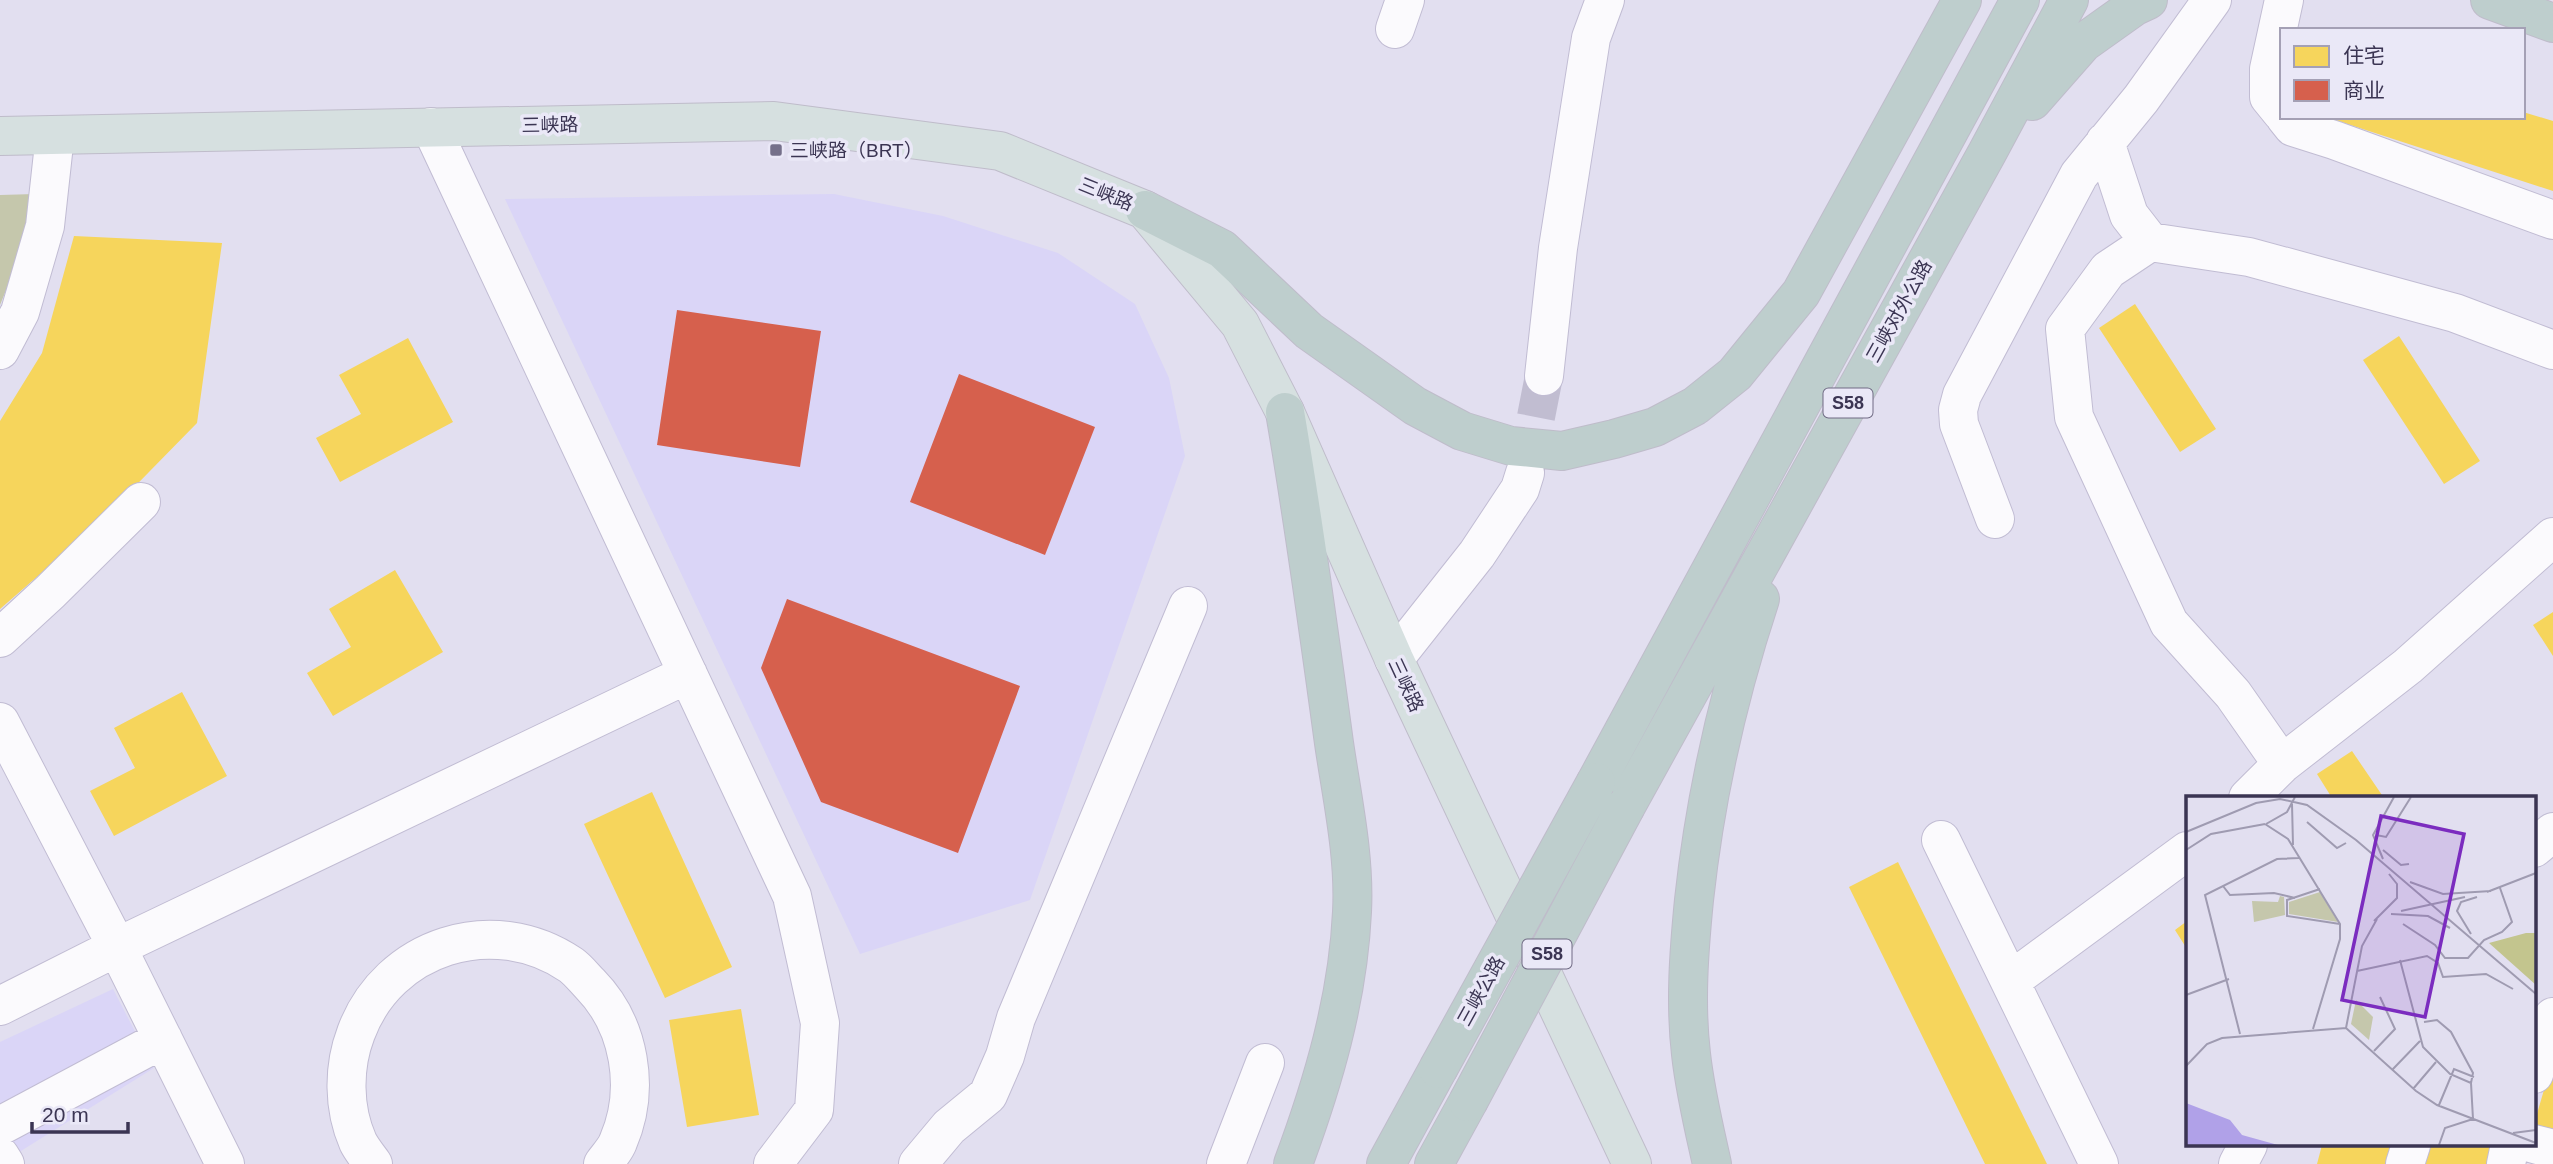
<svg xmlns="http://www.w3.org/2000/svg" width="2553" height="1164" viewBox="0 0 2553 1164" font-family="Helvetica,'Noto Sans SC',sans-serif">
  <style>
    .built { fill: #dad5f7 }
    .green { fill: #c5c7ac }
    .homes { fill: #f6d55c }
    .shops { fill: #d6604d }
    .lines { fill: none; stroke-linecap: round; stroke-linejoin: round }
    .minor-tunnel { stroke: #c1bdd1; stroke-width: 38; stroke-dasharray: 38 19; stroke-linecap: butt }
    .minor-casing { stroke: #c1bcd3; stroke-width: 40 }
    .major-casing { stroke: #bfbcca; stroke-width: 40 }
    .highway-casing { stroke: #bfbcca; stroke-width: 40 }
    .minor { stroke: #fbfafd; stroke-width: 38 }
    .major { stroke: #d6e0e0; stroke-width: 38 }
    .highway { stroke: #bececd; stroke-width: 38 }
    .highway-bridge-casing { stroke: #bfbcca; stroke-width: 40; stroke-linecap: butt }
    .highway-bridge { stroke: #bececd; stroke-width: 38 }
    .poi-dot { fill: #75708a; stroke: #eae8f7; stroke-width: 2.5 }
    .labels { text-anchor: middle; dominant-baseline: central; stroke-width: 7; stroke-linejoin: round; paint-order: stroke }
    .shield { fill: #eae8f7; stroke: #706b84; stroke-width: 2 }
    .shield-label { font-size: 18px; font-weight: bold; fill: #3b3553 }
    .street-label { font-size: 19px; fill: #3b3553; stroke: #eae8f7 }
    .poi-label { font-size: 19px; fill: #3b3553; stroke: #eae8f7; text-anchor: start }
    .inset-road { fill: none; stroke: #9f9bb1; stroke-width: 2 }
    .view { fill: #7b2cbf; fill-opacity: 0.15; stroke: #7b2cbf; stroke-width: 3.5 }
    .inset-edge { fill: none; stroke: #3b3553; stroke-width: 3.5 }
  </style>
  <rect width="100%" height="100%" fill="#e2dff0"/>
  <path class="built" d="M834,194L943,216L1058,253L1135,304L1169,378L1185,456L1030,900L860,954L505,199Z
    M113,989L154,1068L0,1164V1042Z"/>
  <path class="green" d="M35,194L11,278L0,305V195Z"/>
  <path class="homes" d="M2523,112L2553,121V191L2329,118L2523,117Z
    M74,236L222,243L197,423L101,521L0,609V421L42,353Z
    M2135,304L2216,429L2180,452L2099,328Z
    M2399,336L2480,461L2444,484L2363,360Z
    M408,338L453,422L340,482L316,438L361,414L339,375Z
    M395,570L443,652L333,716L307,673L351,647L329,609Z
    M2553,612V656L2533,625Z
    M182,692L227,776L114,836L90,791L135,768L114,728Z
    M2352,751L2384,798H2332L2317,774Z
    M652,792L732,967L665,998L584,824Z
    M1898,862L2047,1164H1985L1849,887Z
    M2187,921V949L2175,930Z
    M741,1009L759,1115L687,1127L669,1020Z
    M2553,1059V1130L2534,1124Z
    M2322,1145H2391L2386,1164H2317Z
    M2425,1145H2479L2493,1148L2488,1164H2420Z"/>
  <path class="shops" d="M677,310L821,331L800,467L657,445Z
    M959,374L1095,427L1045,555L910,502Z
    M787,599L1020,686L958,853L821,802L761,668Z"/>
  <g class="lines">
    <path class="minor-tunnel" d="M1525,473L1544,376"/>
    <g class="minor-casing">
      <path id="minor" d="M1395,29L1405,0
        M2282,113L2269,97V69L2284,0
        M2285,117L2293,127L2334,140L2553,220
        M431,127L792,896L820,1023L814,1110L773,1164
        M2105,142L2129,215L2150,242
        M0,350L20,312L45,226L55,135
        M1544,376L1558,248L1591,38L1605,0
        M1995,519L1959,424L1958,410L1962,395L2079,175L2141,99L2212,0
        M0,638L50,592L141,502
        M1394,659L1477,554L1520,489L1525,473
        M0,722L117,947L225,1164
        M2282,764L2233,694L2169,623L2074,417L2065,329L2108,270L2150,242L2249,257L2455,313L2553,350
        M2248,798L2282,764L2408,666L2553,537
        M1941,840L2099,1164
        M2534,848L2553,832
        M2010,981L2187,851
        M0,1006L117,947L688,674
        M2534,1074L2553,1017
        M0,1126L163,1039
        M2534,1144L2553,1149
        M0,1156L5,1164
        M373,1164C368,1157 362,1150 358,1142C343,1108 343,1067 356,1033C388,946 493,912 571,965C578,970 584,978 590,984C630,1025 641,1089 618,1142C615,1150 608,1157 603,1164
        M918,1164L949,1127L988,1095L1005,1056L1016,1018L1188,606
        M1226,1164L1265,1063
        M2238,1164L2248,1145
        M2405,1164L2411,1145
        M2506,1164L2510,1145"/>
    </g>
    <g class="major-casing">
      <path id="major" d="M0,136L774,121L1000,151L1145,210L1240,324L1285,412L1394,659L1632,1164"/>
    </g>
    <g class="highway-casing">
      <path id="highway" d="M2490,0L2553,23
        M2032,101L2083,43L2135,6L2148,0
        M1145,210L1222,249L1309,331L1415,406L1462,431L1511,446L1562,451L1614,439L1655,427L1695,406L1735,374L1801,293L1962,0
        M1285,412C1304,522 1319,632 1334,743C1342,798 1355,856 1352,912C1348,999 1323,1083 1293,1164
        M1596,782L2020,0
        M1626,806L1987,153L2069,0
        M1386,1164L1438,1069
        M1434,1164L1468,1102
        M1712,1164C1704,1128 1695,1091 1691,1054C1685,1003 1689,951 1694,900C1705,798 1728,696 1760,599"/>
    </g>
    <use href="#minor" class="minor"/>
    <use href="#major" class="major"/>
    <use href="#highway" class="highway"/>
    <g class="highway-bridge-casing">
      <path id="highway-bridge" d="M1438,1069L1596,782
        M1468,1102L1626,806"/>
    </g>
    <use href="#highway-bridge" class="highway-bridge"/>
  </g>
  <rect class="poi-dot" x="769" y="143" width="14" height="14" rx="3.5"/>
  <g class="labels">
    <g class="shield">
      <rect x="1823.5" y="388.5" width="49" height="29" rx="5"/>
      <rect x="1522.5" y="939.5" width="49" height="29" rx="5"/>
    </g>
    <g class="shield-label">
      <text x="1848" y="403">S58</text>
      <text x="1547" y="954">S58</text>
    </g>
    <g class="street-label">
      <text transform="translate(550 125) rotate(-1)">三峡路</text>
      <text transform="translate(1106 194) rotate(22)">三峡路</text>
      <text transform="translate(1899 311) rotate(-61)">三峡对外公路</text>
      <text transform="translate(1406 685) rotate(65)">三峡路</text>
      <text transform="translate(1481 991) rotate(-61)">三峡公路</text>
    </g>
    <g class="poi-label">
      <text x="790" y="150">三峡路（BRT）</text>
    </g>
  </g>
  <g transform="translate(2186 796)">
    <rect width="350" height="350" fill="#e2dff0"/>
    <path d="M134,96L152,126L103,118V106ZM94,100L98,101L99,119L68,126L66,105L92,106ZM170,204L187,221L183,244L165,228Z" fill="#c5c7ac"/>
    <path d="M340,137H350V189L303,147Z" fill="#c3c58e"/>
    <path d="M0,307L44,324L56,339L92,349H0Z" fill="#b0a1e8"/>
    <path class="inset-road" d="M106,8L107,49M121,26L151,52L160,47M79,28L102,43L154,128V143L127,233M80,28L101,16L109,1M0,36L70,7L94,3L121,9L170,44L350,198M190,39L200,41L225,1M0,54L25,38L79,28M197,54L215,69L223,68M197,63L187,39L208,1M224,86L257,98L305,95M37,90L44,99L88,97L109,102M134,93L101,104V120L154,128M301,96L350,77M215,115L279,101M205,118L242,120L264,132M188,125L211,102V88L203,78M217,128L249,149L259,162H282L298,144L316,136L326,126L314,92M285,138L271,115L275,106L291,101M214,164L237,251L264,278L285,287L287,323L259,332L253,349M171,175L241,160L252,167L257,181L300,178L327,193M0,199L43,183M238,226L251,224L265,236L287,277L285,287M160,232L176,150L191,123M54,238L19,99L91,63L113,62M188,255L209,233L194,201M0,270L21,248L36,242L160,232L230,295L251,309L350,347M207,273L234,245M227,293L250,266M253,309L268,273L288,281M327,337L350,334"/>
    <path class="view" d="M195,20L278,38L239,221L156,204Z"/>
    <rect width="350" height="350" class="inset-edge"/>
  </g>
  <rect x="2280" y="28" width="245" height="91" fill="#eae8f7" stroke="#a4a0b5" stroke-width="2"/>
  <rect x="2294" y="46" width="35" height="21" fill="#f6d55c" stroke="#a4a0b5" stroke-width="2"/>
  <text x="2343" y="63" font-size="21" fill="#3b3553">住宅</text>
  <rect x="2294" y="80" width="35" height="21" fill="#d6604d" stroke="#a4a0b5" stroke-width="2"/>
  <text x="2343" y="98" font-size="21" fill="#3b3553">商业</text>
  <path d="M32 1122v10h96v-10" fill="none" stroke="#3b3553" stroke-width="3.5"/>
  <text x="42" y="1122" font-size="21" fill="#3b3553" stroke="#eae8f7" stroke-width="5" paint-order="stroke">20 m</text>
</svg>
